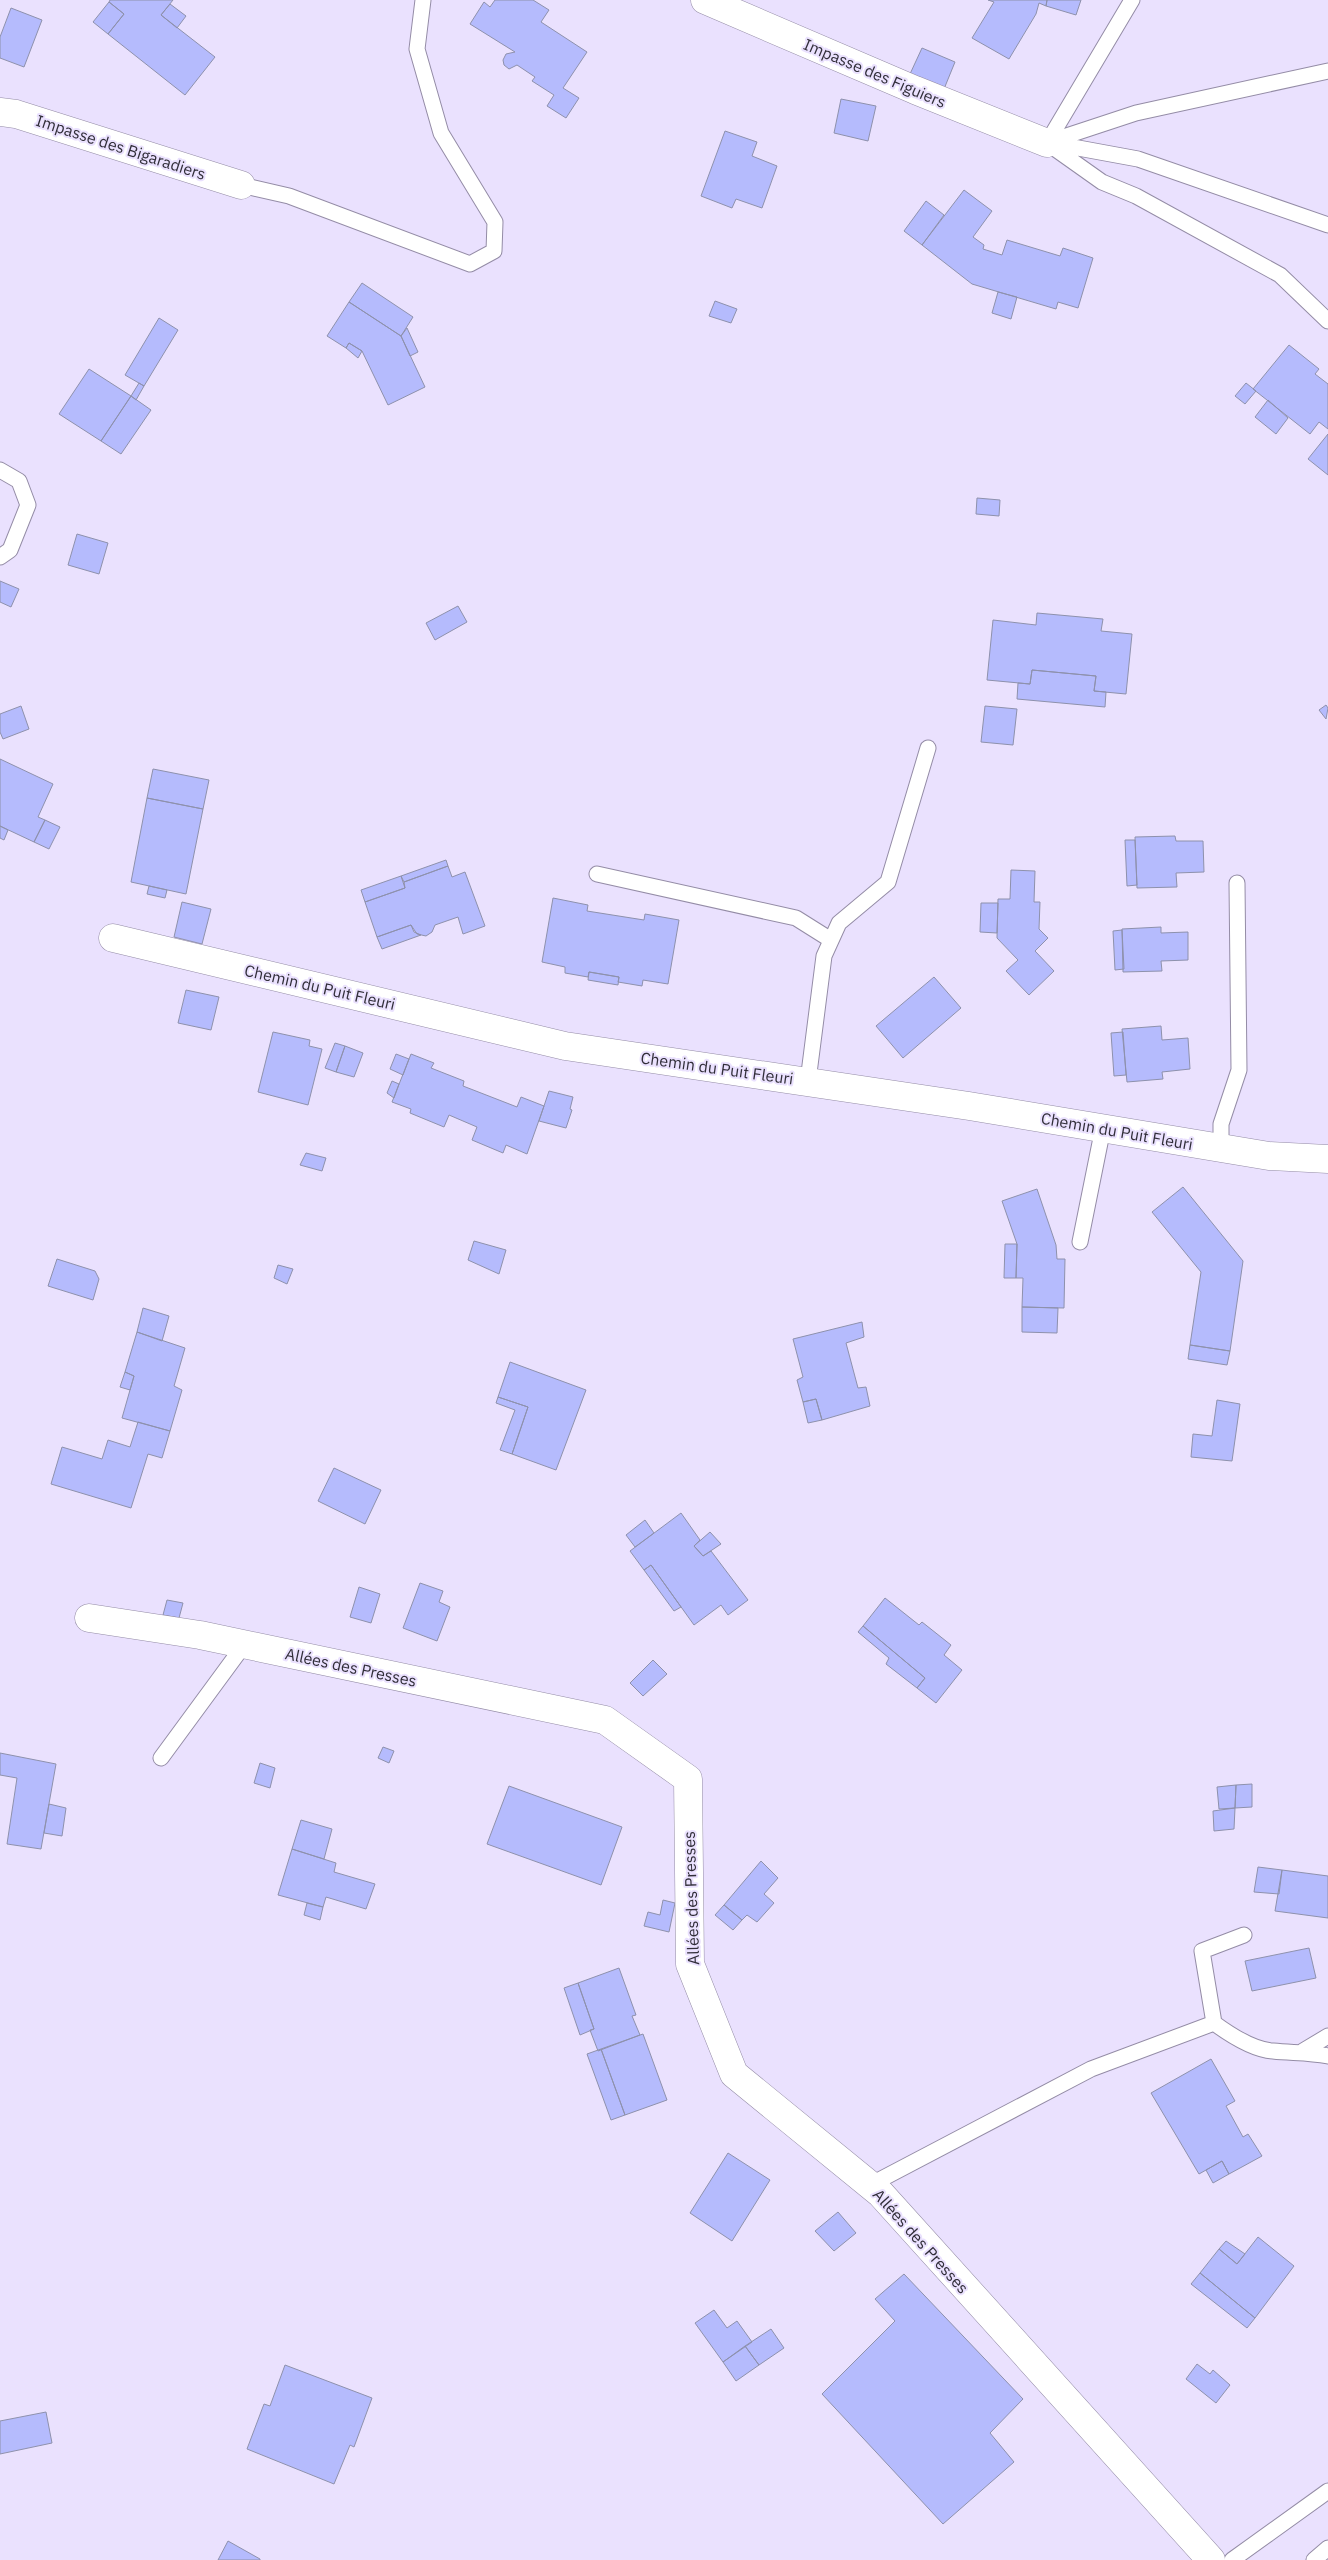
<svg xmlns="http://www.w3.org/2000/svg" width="1328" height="2560" viewBox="0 0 1328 2560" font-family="'IBM Plex Sans',sans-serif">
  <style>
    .building { fill: #b5bbfd; stroke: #8e91ac }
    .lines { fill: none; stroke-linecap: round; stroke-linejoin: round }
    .lane-casing { stroke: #948ca6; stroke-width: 17 }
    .street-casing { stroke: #948ca6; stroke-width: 29 }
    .lane { stroke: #fff; stroke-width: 15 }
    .street { stroke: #fff; stroke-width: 28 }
    .labels { text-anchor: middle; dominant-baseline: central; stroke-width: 4; stroke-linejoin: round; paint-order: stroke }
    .street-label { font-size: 16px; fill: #312e39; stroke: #eae1fe }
  </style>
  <rect width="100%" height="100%" fill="#eae1fe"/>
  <path class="building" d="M110,0H173L161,15L215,57L185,95L108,34L124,14L109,2Z
    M495,0H533L549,10L541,22L587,52L563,88L579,98L566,118L547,106L554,95L532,81L535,77L517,65L509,69L504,65L503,60L506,54L515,52L470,24L484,2L490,7Z
    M988,0H1047L1046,6L1039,3L1036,14L1009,59L972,38L994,2Z
    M1047,0H1081L1076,15L1046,6Z
    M109,2L124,14L108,34L93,22Z
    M170,4L186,16L177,28L161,15Z
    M11,8L42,20L24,67L0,58V37Z
    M922,48L955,62L944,89L910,74Z
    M841,99L876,106L868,141L834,133Z
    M725,131L757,142L752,156L777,166L762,208L736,199L732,208L701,196Z
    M964,190L992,211L973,237L984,245L983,249L1002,255L1007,240L1060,256L1063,248L1093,258L1078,308L1058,302L1056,309L972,284L922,245Z
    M926,201L944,215L922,245L904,231Z
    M362,283L413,317L401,336L349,302Z
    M998,292L1017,297L1011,319L992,313Z
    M715,301L737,309L731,323L709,316Z
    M349,302L401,336L425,387L388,405L362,351L349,343L346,348L327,336Z
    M159,318L178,330L144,386L125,375Z
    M407,328L418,352L410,356L401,336Z
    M349,343L362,351L358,358L346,348Z
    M1289,345L1319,369L1315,374L1328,384V429L1319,422L1310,434L1253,389Z
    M89,369L131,396L101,441L59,414Z
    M139,383L144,386L136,400L131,396Z
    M1246,383L1256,391L1245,404L1235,396Z
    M131,396L151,410L121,454L101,441Z
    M1268,400L1288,418L1276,434L1255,417Z
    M1328,434V475L1308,459Z
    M977,498L1000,500L999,516L976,514Z
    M77,534L108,543L99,574L68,565Z
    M0,581L19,589L11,607L0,602Z
    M458,606L467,622L435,640L426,623Z
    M1037,613L1103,619L1101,631L1132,634L1126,694L1094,691L1096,676L1032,670L1030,684L987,680L993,620L1036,625Z
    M1032,670L1096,676L1094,691L1106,692L1105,707L1017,699L1018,683L1030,684Z
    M1326,705L1328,708L1326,719L1319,710Z
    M21,706L29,729L3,739L0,732V714Z
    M985,706L1017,709L1013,745L981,742Z
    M0,759L53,784L38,817L45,820L34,842L0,826Z
    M153,769L209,780L203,809L147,798Z
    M147,798L203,809L186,894L131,882Z
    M45,820L60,827L49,849L34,842Z
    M0,826L8,830L4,840L0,838Z
    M1175,836L1176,841H1203L1204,872L1176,873L1177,887L1137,888L1135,837Z
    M1125,840H1135L1137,885L1127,886Z
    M446,860L448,866L404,882L401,876Z
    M448,866L452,877L465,872L485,926L463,934L458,917L435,925L432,932L426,936L417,934L411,925L377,937L365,902L405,888L404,882Z
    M1011,870L1035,871L1034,902H1040L1039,929L1048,938L1035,951L1054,971L1029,995L1006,971L1018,960L997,938L998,899H1010Z
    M401,876L405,888L365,902L361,890Z
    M149,886L167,890L165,898L147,894Z
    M553,898L588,905L587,911L644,920L645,914L679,920L668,984L643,980L642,986L618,982L619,977L589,972L588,977L565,973V967L542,962Z
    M182,902L211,909L202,944L174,937Z
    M981,903H998L997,933L980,932Z
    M411,925L414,932L421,935L382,949L377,937Z
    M1161,927V933L1188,932V960L1161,961L1162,971L1123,972L1122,929Z
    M1122,930L1124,969L1115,970L1113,931Z
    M589,972L619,977L618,985L588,980Z
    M934,977L961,1008L903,1058L876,1026Z
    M186,990L219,997L211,1030L178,1023Z
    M1161,1026L1162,1040L1188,1038L1190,1069L1162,1072L1163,1079L1127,1082L1122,1029Z
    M273,1032L310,1040L309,1046L322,1049L308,1105L258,1092Z
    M1123,1032L1126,1075L1114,1076L1111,1033Z
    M335,1043L345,1046L336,1072L325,1068Z
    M345,1046L363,1053L354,1077L336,1072Z
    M396,1054L409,1059L403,1075L390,1069Z
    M411,1054L434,1063L431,1068L464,1081L463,1086L517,1107L521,1097L544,1106L527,1154L506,1145L503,1153L472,1140L477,1127L449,1115L444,1127L410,1113L411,1109L392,1102Z
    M392,1081L399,1084L394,1098L387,1093Z
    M549,1091L573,1097L570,1109L572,1110L566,1128L539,1121Z
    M306,1153L326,1158L322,1171L300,1165Z
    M1183,1187L1243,1261L1230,1351L1190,1345L1201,1272L1152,1212Z
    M1037,1189L1056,1245L1057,1259H1065L1064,1308L1022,1307L1023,1278H1016L1017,1244L1002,1201Z
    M474,1241L506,1250L499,1274L468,1260Z
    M1005,1244H1017L1016,1278H1004Z
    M57,1259L95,1271L99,1279L93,1300L48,1286Z
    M278,1265L293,1269L287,1284L274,1278Z
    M1022,1307L1058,1308L1057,1333L1022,1332Z
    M143,1308L169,1316L162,1341L137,1332Z
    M862,1322L864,1337L846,1343L858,1388L866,1387L870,1406L822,1420L816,1399L803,1402L797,1380L803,1377L793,1339Z
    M137,1332L185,1348L174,1386L182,1390L170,1431L122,1418L134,1376L125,1372Z
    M1190,1345L1230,1351L1227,1365L1188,1359Z
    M510,1362L586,1390L556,1470L512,1454L528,1407L498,1397Z
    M125,1372L134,1376L130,1390L120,1387Z
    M498,1397L528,1407L512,1454L500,1450L515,1410L496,1403Z
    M816,1399L822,1420L808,1423L803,1402Z
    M1217,1400L1240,1404L1232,1461L1191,1457L1193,1434L1212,1436Z
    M138,1422L170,1431L162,1458L148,1454L131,1508L51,1484L62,1447L102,1459L108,1440L130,1447Z
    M334,1468L381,1490L365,1524L318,1501Z
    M681,1513L700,1540L694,1546L703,1556L711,1551L748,1600L728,1615L721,1605L694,1625L651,1565L644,1570L630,1551Z
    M645,1520L654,1533L635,1547L626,1535Z
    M710,1532L721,1544L703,1556L694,1546Z
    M651,1565L681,1607L674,1611L644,1570Z
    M420,1583L443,1591L439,1602L450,1607L437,1641L403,1628Z
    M359,1587L380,1594L371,1623L350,1617Z
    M885,1598L919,1625L922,1622L951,1645L944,1655L962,1670L936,1703L917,1688L925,1678L863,1626Z
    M167,1600L183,1603L179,1618L163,1615Z
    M863,1626L925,1678L917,1688L886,1664L889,1658L858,1632Z
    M653,1660L667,1674L643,1696L630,1683Z
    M383,1747L394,1751L389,1763L378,1758Z
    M0,1753L56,1764L41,1849L7,1844L17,1778L0,1775Z
    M260,1763L275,1768L270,1788L254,1783Z
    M1252,1784V1807L1235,1808L1236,1785Z
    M1236,1785L1235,1808L1219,1809L1217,1787Z
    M509,1786L622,1827L601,1885L487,1844Z
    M49,1804L66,1808L62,1836L44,1833Z
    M1235,1808L1234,1829L1214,1831L1213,1811Z
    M301,1820L332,1829L324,1859L292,1849Z
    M292,1849L336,1863L334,1872L375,1884L366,1909L326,1897L323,1907L278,1895Z
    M761,1861L778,1878L764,1894L774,1903L757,1922L747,1915L742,1920L724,1905Z
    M1258,1867L1282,1870L1279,1894L1254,1892Z
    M1282,1870L1328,1876V1918L1275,1911Z
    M663,1900L675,1903L669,1932L644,1926L648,1912L660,1915Z
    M307,1903L323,1907L320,1920L304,1915Z
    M724,1905L742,1920L733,1930L715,1915Z
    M1309,1948L1316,1978L1252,1991L1245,1961Z
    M619,1968L636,2015L632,2016L640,2035L598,2051L590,2030L594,2029L578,1983Z
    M578,1983L594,2029L580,2035L564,1988Z
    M643,2034L667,2100L625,2115L601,2049Z
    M601,2049L625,2115L611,2120L587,2054Z
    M1211,2059L1235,2101L1226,2106L1243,2137L1248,2134L1262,2156L1229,2174L1222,2161L1199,2174L1151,2093Z
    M728,2153L770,2180L732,2241L690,2213Z
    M1222,2161L1229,2174L1213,2183L1206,2170Z
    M838,2212L856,2233L834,2251L815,2231Z
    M1258,2237L1294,2266L1255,2318L1200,2273L1219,2249L1237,2264Z
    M1226,2241L1245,2254L1237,2264L1219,2249Z
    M1200,2273L1255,2318L1247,2328L1191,2284Z
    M904,2274L1023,2399L990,2433L1014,2462L943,2524L822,2394L895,2321L875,2299Z
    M714,2310L727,2328L737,2321L752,2342L723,2362L695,2323Z
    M771,2329L784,2348L759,2365L745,2346Z
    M745,2346L759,2365L736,2381L723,2362Z
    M1197,2364L1210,2374L1213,2370L1230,2385L1216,2403L1186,2379Z
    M285,2365L372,2398L354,2447L350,2445L334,2484L247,2449L264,2404L270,2406Z
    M46,2412L52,2443L0,2454V2421Z
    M228,2541L260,2559V2560H218Z"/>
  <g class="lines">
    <g class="lane-casing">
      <path id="lane" d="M1048,142L1136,113L1328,71
        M1047,143L1102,182L1136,196L1280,275L1328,321
        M1047,143L1132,0
        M1051,143L1138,159L1328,225
        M241,185L289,196L470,264L494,251L495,222L441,133L417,49L423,0
        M0,470L19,481L28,505L10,550L0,557
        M597,874L796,918L831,940
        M808,1081L824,956L839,923L888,882L928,748
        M1221,1148V1124L1239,1070L1237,883
        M1080,1242L1103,1128
        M161,1758L244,1645
        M1244,1935L1202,1951L1214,2023C1229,2034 1254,2050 1273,2051C1292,2053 1309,2052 1328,2056
        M1303,2051L1328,2036
        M870,2185L1091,2069L1214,2023
        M1232,2560L1328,2491
        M1314,2560L1328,2548"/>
    </g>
    <g class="street-casing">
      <path id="street" d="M705,0L915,90L1047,143
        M0,112L16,114L241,185
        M113,938L565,1046L969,1106L1269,1156L1328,1159
        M89,1618L200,1635L605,1720L688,1779L690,1964L734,2074L881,2194L1211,2560"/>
    </g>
    <use href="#lane" class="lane"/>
    <use href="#street" class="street"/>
  </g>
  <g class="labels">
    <g class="street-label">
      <text transform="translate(875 73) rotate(23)">Impasse des Figuiers</text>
      <text transform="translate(121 147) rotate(18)">Impasse des Bigaradiers</text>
      <text transform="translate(320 987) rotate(13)">Chemin du Puit Fleuri</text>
      <text transform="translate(717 1068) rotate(8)">Chemin du Puit Fleuri</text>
      <text transform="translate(1117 1131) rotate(10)">Chemin du Puit Fleuri</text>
      <text transform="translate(351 1667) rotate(12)">Allées des Presses</text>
      <text transform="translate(691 1898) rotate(-92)">Allées des Presses</text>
      <text transform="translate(921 2241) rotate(48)">Allées des Presses</text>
    </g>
  </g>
</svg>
